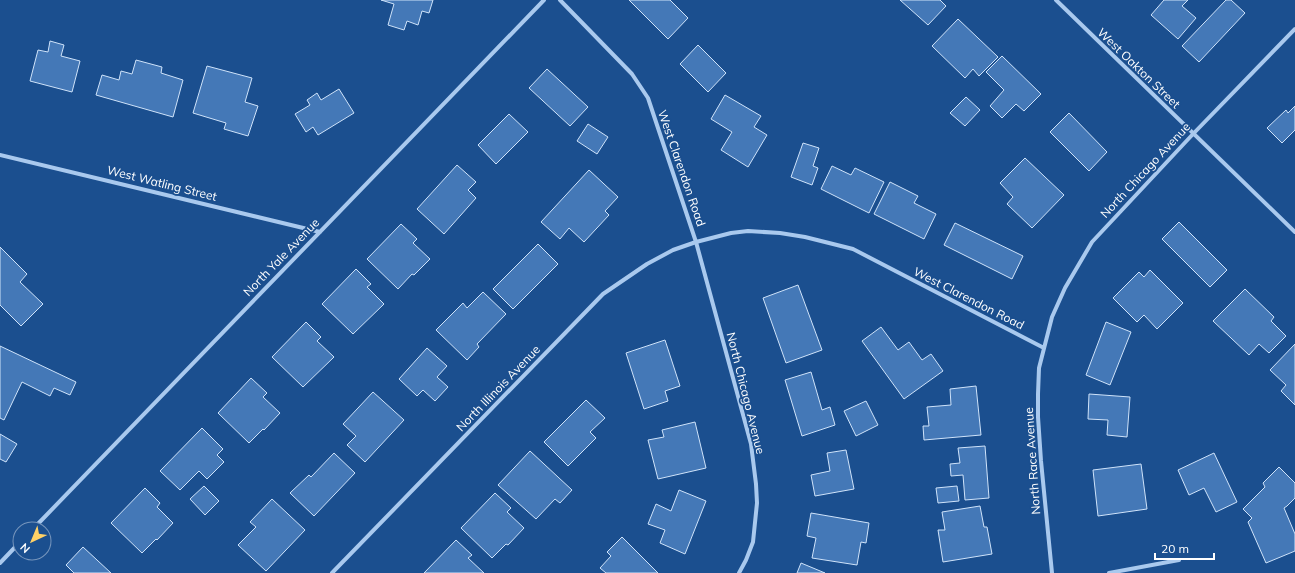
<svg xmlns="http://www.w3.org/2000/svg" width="1295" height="573" viewBox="0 0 1295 573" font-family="Mulish,sans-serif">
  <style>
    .building { fill: #4478b7; stroke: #cfe3fa }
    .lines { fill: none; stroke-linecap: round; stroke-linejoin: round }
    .minor { stroke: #a9c9ee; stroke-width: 4 }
    .labels { text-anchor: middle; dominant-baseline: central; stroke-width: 3.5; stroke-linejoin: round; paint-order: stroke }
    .street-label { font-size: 12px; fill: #fff; stroke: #1b4f8f }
  </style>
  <rect width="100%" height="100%" fill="#1b4f8f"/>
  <path class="building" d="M381,0H433L429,13L422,11L418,25L407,21L404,30L388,25L394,4Z
    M629,0H670L688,18L668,39Z
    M900,0H940L946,6L928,25Z
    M1164,0H1188L1182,6L1196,18L1178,39L1151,15Z
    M1226,0H1231L1245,13L1199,62L1182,46Z
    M958,19L998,57L979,76L973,69L965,78L932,46Z
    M50,41L64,45L61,56L80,61L72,92L30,81L38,50L48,52Z
    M698,45L726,73L708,92L680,64Z
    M1002,56L1041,94L1024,111L1016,104L1002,118L990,106L1004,90L986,72Z
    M136,60L162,67L161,73L183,80L173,117L96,95L102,75L119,80L121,71L132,74Z
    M207,66L252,78L245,102L258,106L248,136L224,129L226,123L193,113Z
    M547,69L588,107L570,126L529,88Z
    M339,89L354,113L318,135L313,127L306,132L295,114L310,105L307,100L317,93L321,100Z
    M725,95L761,116L754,127L767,135L748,167L721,150L732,132L711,119Z
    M966,97L980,110L965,126L950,113Z
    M1295,106V130L1282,143L1267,128L1286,110L1288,113Z
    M1069,113L1107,152L1089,171L1050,132Z
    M509,114L528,132L496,164L478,145Z
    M588,124L608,137L597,154L577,141Z
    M803,143L819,148L813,166L818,168L812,185L791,177Z
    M1025,158L1064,195L1032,228L1007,204L1013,197L1000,183Z
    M457,165L476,182L468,190L476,198L444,234L417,209Z
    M832,166L851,175L855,168L884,182L869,213L821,189Z
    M589,170L618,197L605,211L609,215L584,242L569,228L560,239L541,222Z
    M890,182L918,196L914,203L936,214L924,239L874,214Z
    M1179,222L1227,270L1210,287L1162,239Z
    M955,223L1023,256L1012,279L944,245Z
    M401,224L417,239L413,243L430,259L414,275L412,274L398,289L367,259Z
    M538,244L558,264L513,309L493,289Z
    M0,247L27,274L20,282L43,304L21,326L0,305Z
    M356,269L371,284L367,287L384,304L353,334L322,304Z
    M1150,270L1183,303L1157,329L1144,315L1137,322L1113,298L1139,272L1144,277Z
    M798,285L822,350L786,363L763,298Z
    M1245,289L1274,317L1271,321L1286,336L1269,353L1259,344L1249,355L1213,321Z
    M483,292L506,314L477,344L479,347L467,360L436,330L463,303L467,308Z
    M306,322L321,337L317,341L334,357L303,387L272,357Z
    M1106,322L1131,332L1110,385L1086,375Z
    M881,327L898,350L909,342L922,360L931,354L943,371L904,399L862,341Z
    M665,340L680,386L665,391L668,401L644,409L626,353Z
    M1295,344V405L1281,391L1286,385L1270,370Z
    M0,346L76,382L70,395L54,388L50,396L22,382L4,420L0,418Z
    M427,348L447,366L437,377L448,387L435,401L423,390L417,396L399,379Z
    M811,372L822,410L830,407L835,425L802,436L785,380Z
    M251,378L267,393L263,397L280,413L264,430L263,429L249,443L218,413Z
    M976,386L981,435L924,440L923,426H929L927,407L951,405L950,389Z
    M373,392L404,420L365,462L347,445L356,436L343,424Z
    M1089,394L1130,397L1127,437L1107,435L1108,420L1088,419Z
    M586,400L605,418L590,432L596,438L568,466L544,442Z
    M866,401L878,425L856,436L844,411Z
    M695,422L706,468L658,479L648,440L664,437L662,430Z
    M202,428L223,449L217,455L224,462L207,479L199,471L180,490L160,471Z
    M0,434L17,444L6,462L0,459Z
    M985,446L989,498L965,500L963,475L951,476L950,464L960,463L958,448Z
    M846,450L854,489L815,496L811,475L830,471L827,453Z
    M530,451L572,490L560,503L555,499L536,519L498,485Z
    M334,453L355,473L314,516L290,493L309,475L311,477Z
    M1214,453L1237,502L1216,512L1204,488L1189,495L1178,470Z
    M1141,464L1147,509L1098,516L1093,470Z
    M1279,467L1295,483V498L1287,506L1284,508L1295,534V551L1266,563L1248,522L1252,518L1243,509L1265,487L1263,483Z
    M204,486L219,501L205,515L190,499Z
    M957,486L959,501L938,503L936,488Z
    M145,488L160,503L157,507L173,523L157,540L156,539L142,553L111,523Z
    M679,490L706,501L685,554L660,543L665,530L648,524L656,504L671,511Z
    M495,493L511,508L507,512L524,528L508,545L506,544L492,558L461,528Z
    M272,499L305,530L266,571L238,545L256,527L250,522Z
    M980,506L984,527H987L992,554L943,562L938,530H945L942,512Z
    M811,513L869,523L866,543L861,542L857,565L812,558L816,538L807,536Z
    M622,537L658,573H606L600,568L611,556L607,552Z
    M456,540L472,555L468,558L484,573H424Z
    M83,547L111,573H74L66,565Z
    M801,563L825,573H797Z"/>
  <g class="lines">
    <path class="minor" d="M560,0L632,74L648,98L696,242L731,233L748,231L780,233L805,237L853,249L1044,348
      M1056,0L1295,232
      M0,155L320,232
      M33,529L544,0
      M0,563L20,542
      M332,573L603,294L647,264L673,250L696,242L751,444L756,484L757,503L753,542L746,560L739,573
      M1052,573L1041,461L1038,417V394L1039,368L1052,317L1065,288L1092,242L1193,134L1295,29
      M1109,573L1179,560"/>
  </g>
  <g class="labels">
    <g class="street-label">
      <text transform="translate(1139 68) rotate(44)">West Oakton Street</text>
      <text transform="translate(682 168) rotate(71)">West Clarendon Road</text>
      <text transform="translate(1145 170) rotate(-47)">North Chicago Avenue</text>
      <text transform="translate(162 183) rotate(14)">West Watling Street</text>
      <text transform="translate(281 257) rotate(-46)">North Yale Avenue</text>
      <text transform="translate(969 298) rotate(27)">West Clarendon Road</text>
      <text transform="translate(498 388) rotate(-46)">North Illinois Avenue</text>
      <text transform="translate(746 393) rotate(76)">North Chicago Avenue</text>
      <text transform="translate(1032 461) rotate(-94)">North Race Avenue</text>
    </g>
  </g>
  <g transform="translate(32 541) rotate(224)"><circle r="19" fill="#1b4f8f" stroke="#7695bc"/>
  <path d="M0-3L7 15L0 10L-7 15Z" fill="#ffd166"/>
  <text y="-6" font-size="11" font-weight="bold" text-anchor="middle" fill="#ffffff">N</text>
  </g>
  <path d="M1155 553v6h59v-6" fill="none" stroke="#ffffff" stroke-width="2"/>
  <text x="1161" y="553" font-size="12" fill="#ffffff" stroke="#1b4f8f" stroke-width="3" paint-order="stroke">20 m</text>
</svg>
